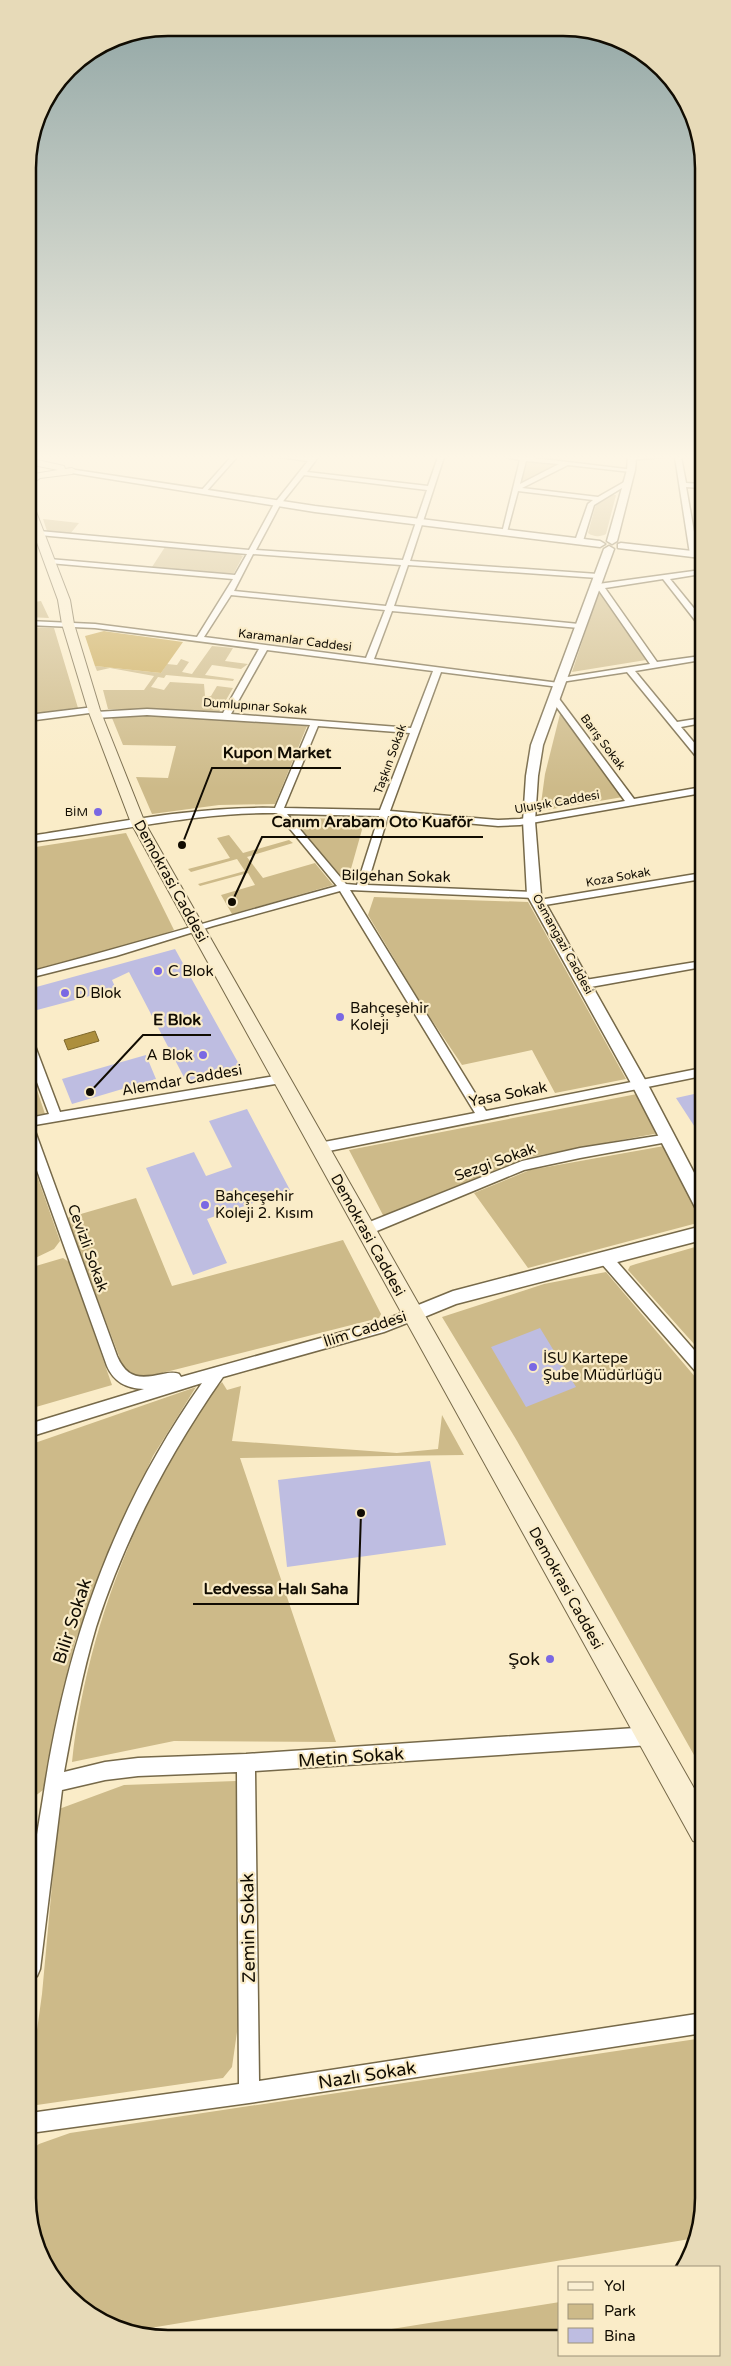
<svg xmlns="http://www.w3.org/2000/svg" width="731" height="2366" viewBox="0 0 731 2366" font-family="'Varela Round',sans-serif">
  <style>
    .green { fill: #cdba89 }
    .forest { fill: #caab5b }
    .water { fill: #ad8f3d; stroke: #7e682b }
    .building { fill: #bebde1 }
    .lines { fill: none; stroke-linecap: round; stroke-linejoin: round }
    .minor-casing { stroke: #766949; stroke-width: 3 }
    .tertiary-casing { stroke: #766949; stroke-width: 3 }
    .secondary-casing { stroke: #766949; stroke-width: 2 }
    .minor { fill: #fff; fill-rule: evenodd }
    .tertiary { fill: #fff; fill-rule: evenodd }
    .secondary { fill: #faefd2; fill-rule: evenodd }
    .poi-dot { fill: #7a68e3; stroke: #faecc8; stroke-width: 2 }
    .labels { text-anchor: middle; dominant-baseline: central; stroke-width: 4.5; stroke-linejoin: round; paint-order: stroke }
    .far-street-label { font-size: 12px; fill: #110c02; stroke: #faecc8 }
    .far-poi-label { font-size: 12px; fill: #110c02; stroke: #faecc8; text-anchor: end }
    .street-label { font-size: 15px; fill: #110c02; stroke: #faecc8 }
    .poi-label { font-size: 15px; fill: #110c02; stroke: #faecc8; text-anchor: start }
    .near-street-label { font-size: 18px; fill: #110c02; stroke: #faecc8 }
    .near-poi-label { font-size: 18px; fill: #110c02; stroke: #faecc8; text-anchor: end }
    .rim { fill: none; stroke: #110c02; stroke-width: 2.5 }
    .leader { fill: none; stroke: #110c02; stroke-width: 2 }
    .callout-dot { fill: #110c02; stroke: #faecc8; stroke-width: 2 }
    .callout-label { font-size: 16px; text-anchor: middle; font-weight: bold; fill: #110c02; stroke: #faecc8; stroke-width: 4.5; stroke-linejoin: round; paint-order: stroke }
  </style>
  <rect width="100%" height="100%" fill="#faecc8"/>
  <path class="green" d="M528,461L560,463L523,483L522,481Z
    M610,494L616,495L606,534C601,537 593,537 588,533L596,504Z
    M43,519L79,523L70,534L47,531Z
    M165,547L238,554L243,556L234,573L229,574L152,567Z
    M599,591L646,660L572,672Z
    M41,601L49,618L28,617V603Z
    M28,627L54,628L78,708L28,714Z
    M212,646L233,648L225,661L248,664L241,669L212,665L205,675L234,679L233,681L166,675L164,678L158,677L151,687L164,690L170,682L204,684L205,696H211L217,686L233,688L219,712L108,709L103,690H144L154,676L110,668L97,671L95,666L161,673L167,664L177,665L181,659L189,662L182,672L192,674Z
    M560,714L623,797L540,811L545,774Z
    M129,715L209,718L307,726L275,804L219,805L152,814L136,777L168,778L176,746L123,745L112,718Z
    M292,818L365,819L347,883Z
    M126,833L174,930L151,939L29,971V848Z
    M229,835L243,853L289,840L293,843L247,857L263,878L315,863L333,885L232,914L221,895L255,885L248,873L200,886L198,884L245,871L237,859L191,872L188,869L230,858L217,838Z
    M374,897L528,902L626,1079L555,1093L532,1050L462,1065L425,1010L368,915Z
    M29,1066L45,1114L29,1116Z
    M637,1094L659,1133L525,1158L384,1217L349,1150Z
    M664,1146L699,1214L701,1222L528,1268L474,1193L530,1170Z
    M29,1153L60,1241L54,1249L29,1261Z
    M136,1198L172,1286L343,1240L381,1314L379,1318L150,1376C138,1376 129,1375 122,1364L67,1218Z
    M702,1245V1353L628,1270L630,1266L636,1264Z
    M63,1258L69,1262L112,1385L29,1409V1268Z
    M606,1272L702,1385L703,1771L517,1441L442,1317L544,1284Z
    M222,1382L227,1390L241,1386L232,1441L397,1453L438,1449L442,1415L464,1455L240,1458L336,1742L174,1741L72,1762C84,1649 124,1538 182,1441C194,1421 205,1398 222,1382Z
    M196,1387L153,1456L103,1566L75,1642L62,1695L43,1790L30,1800L29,1445Z
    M236,1781L238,2025L232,2067L223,2078L30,2106V2057L37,2030L42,1994L59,1809L124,1785Z
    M703,2038V2207L696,2238L132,2331L68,2297L30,2225V2151L39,2144L70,2133Z
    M560,2302V2336H348Z"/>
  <path class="forest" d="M104,631L110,632L183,642L161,673L95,666L85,636Z"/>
  <path class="water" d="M95,1031L99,1041L68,1050L64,1040Z"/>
  <path class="building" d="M175,949L240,1066L187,1083L129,972L112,980L116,989L37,1010L29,989Z
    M146,1055L156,1079L72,1104L62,1079Z
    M694,1094L702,1107V1138L676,1098Z
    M247,1109L290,1190L207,1219L227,1263L193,1275L146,1168L194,1152L206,1176L232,1167L209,1121Z
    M540,1328L576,1387L526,1407L491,1347Z
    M430,1461L446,1545L287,1567L278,1480Z"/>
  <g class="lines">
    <g class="minor-casing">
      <path id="minor" d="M231,457H237L205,493H201V491Z
        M280,457H318L307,472L428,486L438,457H444L410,561L598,574L602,576L598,578L408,565L394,606L579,624L583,626L579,628L392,611L374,659L559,683L563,685L559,687L441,672L390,811L498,820L520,819L625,801L550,698L554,695L557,696L634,799L702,787V793L520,825L498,826L388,816L367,885L534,892L539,895L534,898L350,890L486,1111L702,1068V1076L319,1153L315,1151L313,1148L315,1145L319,1143L475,1113L340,891L213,926L116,956L29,978V972C132,945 234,914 337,886L277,813C193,812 112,833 29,842V836C110,824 193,806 275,808L310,725L147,715L96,718L92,715L96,712L147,709L223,713L259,649L95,628L28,625V621L95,624L197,637L233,579L49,563L45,561L49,559L235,575L247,554L39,535L36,533L39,531L249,550L274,504L308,461ZM304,475L427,490L403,560L256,550L280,505ZM253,554L401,565L386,606L234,591ZM231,595L385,610L366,658L204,637ZM267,650L433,671L411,728L231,714ZM318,726L410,733L380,810L284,808ZM287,814L379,816L357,885L346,884Z
        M506,457H526L634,470L631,472L568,465L522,488L598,497L626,481H630V483L594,505L583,541L579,543L575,541L588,504L593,500L518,491L507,532L502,533L520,460ZM526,461L559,464L520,484Z
        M632,457H662L630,460Z
        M675,457H681L686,483L701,484V488L686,487L698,554L694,556L690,554Z
        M701,570V574L670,579L701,617V624H698L663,579L605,588L657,662L701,656V660L635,671L677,722L702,718V723L681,727L702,752V761L699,760L627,672L561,682L557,680L561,678L650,664L598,589H591V585Z
        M94,707L98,710L97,712L28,721V715Z
        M702,873V879L539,906L534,903L539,900Z
        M702,961V967L585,988L580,984L585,980Z
        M29,1042L35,1046L60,1112L281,1075L287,1079L281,1083L29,1126V1118L49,1114L29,1061Z
        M29,1127L35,1131L117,1356C127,1379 140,1379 163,1374C169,1373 173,1372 179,1374L181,1377L382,1321L412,1309L417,1311L419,1315L417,1319L384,1332L223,1377C169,1454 125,1537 96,1627C82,1674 73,1723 64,1772L105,1762L138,1758L246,1754L650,1727L656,1730L659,1736L656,1742L650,1745L255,1771L259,2081L703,2013V2033L249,2103L30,2133V2113L239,2084L237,1772L138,1776L105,1780L62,1790L40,1969L37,1976L30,1979C30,1950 28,1920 30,1892C32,1861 38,1829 43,1798C66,1645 112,1511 202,1383L29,1437V1424L144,1389C126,1388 114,1382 107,1366L29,1148Z
        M669,1134L675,1138L673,1141L580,1158L524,1170L372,1233H362L361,1229L362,1225L522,1161L580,1148Z
        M606,1254L611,1255L702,1359V1375L697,1373L601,1263L599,1259L601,1255Z"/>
    </g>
    <g class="tertiary-casing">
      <path id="tertiary" d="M628,457H636L635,470L617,541L612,544L607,541L627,470Z
        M69,469L315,506L600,541L605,544L600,547L315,512L72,473H69Z
        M621,543L701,552V558L618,548V544Z
        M609,546L614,549L543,745L538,776L535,821L541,895L648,1085L702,1188V1210L696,1209L632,1085L527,895L523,821L526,776L531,745L604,549Z
        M702,1226V1240L456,1304L412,1322L406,1320L403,1315L406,1310L453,1291Z"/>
    </g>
    <g class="secondary-casing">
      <path id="secondary" d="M28,458L64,466L65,469L72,468L77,471L72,474L40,478L28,487V479L34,474L58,470L28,464Z
        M28,501L33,504L70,600L74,624L100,710L145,823L703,1804V1844L693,1841L131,823L88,710L62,624L58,600L28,518Z"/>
    </g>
    <use href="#minor" class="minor"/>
    <use href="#tertiary" class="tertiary"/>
    <use href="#secondary" class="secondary"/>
  </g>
  <linearGradient id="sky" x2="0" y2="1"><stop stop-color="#90a5a4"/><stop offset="0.58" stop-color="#fdf6e6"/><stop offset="1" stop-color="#fdf6e6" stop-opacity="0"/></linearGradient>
  <rect width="731" height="788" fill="url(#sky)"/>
  <g class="poi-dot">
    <circle cx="98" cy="812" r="5"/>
    <circle cx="158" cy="971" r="5"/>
    <circle cx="65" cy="993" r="5"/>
    <circle cx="340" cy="1017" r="5"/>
    <circle cx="203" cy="1055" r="5"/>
    <circle cx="205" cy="1205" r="5"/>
    <circle cx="533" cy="1367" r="5"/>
    <circle cx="550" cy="1659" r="5"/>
  </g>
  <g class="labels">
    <g class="far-street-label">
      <text transform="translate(295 640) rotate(7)">Karamanlar Caddesi</text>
      <text transform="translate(255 706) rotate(4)">Dumlupınar Sokak</text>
      <text transform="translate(603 742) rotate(53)">Barış Sokak</text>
      <text transform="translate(390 759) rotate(-70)">Taşkın Sokak</text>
      <text transform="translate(557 802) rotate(-10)">Uluışık Caddesi</text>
      <text transform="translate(618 877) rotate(-10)">Koza Sokak</text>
      <text transform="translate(563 944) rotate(61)">Osmangazi Caddesi</text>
    </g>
    <g class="far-poi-label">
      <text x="88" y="812">BİM</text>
    </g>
    <g class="street-label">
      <text transform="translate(396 876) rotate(1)">Bilgehan Sokak</text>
      <text transform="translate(171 881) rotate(61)">Demokrasi Caddesi</text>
      <text transform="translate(182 1080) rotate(-10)">Alemdar Caddesi</text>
      <text transform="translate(508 1094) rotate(-11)">Yasa Sokak</text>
      <text transform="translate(495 1162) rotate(-20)">Sezgi Sokak</text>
      <text transform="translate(368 1235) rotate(61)">Demokrasi Caddesi</text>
      <text transform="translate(88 1248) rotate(70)">Cevizli Sokak</text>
      <text transform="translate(365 1329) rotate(-18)">İlim Caddesi</text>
      <text transform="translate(566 1588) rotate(61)">Demokrasi Caddesi</text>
    </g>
    <g class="poi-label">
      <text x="168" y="971">C Blok</text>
      <text x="75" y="993">D Blok</text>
      <text x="350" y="1008">Bahçeşehir<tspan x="350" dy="17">Koleji</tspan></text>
      <text x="193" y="1055" text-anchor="end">A Blok</text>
      <text x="215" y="1196">Bahçeşehir<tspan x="215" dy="17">Koleji 2. Kısım</tspan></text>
      <text x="543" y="1358">İSU Kartepe<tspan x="543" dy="17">Şube Müdürlüğü</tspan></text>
    </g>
    <g class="near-street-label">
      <text transform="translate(72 1621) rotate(-72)">Bilir Sokak</text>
      <text transform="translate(351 1757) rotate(-4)">Metin Sokak</text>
      <text transform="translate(248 1928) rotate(-91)">Zemin Sokak</text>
      <text transform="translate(367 2075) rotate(-9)">Nazlı Sokak</text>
    </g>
    <g class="near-poi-label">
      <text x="540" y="1659">Şok</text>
    </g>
  </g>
  <path d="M0 0H731V2366H0ZM168 36H563A132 132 0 0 1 695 168V2198A132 132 0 0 1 563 2330H168A132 132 0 0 1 36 2198V168A132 132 0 0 1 168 36Z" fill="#e7dab8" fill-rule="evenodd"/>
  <path class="rim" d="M168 36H563A132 132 0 0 1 695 168V2198A132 132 0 0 1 563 2330H168A132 132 0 0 1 36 2198V168A132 132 0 0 1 168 36Z"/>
  <path class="leader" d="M182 845L212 768H341M232 902L262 837H483M90 1092L143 1035H211M361 1513L358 1604H193"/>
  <g class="callout-dot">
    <circle cx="182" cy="845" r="5"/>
    <circle cx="232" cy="902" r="5"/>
    <circle cx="90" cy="1092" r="5"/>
    <circle cx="361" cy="1513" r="5"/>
  </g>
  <g class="callout-label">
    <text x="277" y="758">Kupon Market</text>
    <text x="372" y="827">Canım Arabam Oto Kuaför</text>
    <text x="177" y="1025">E Blok</text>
    <text x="276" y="1594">Ledvessa Halı Saha</text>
  </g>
  <rect x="558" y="2266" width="162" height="90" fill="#faecc8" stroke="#9d9279"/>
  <rect x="568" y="2282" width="25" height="8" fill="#faefd2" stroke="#9d9279"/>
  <text x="604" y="2291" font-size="15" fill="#110c02">Yol</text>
  <rect x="568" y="2304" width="25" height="15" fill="#cdba89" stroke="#9d9279"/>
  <text x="604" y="2316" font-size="15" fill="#110c02">Park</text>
  <rect x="568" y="2328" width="25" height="15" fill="#bebde1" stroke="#9d9279"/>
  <text x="604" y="2341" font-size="15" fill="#110c02">Bina</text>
</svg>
